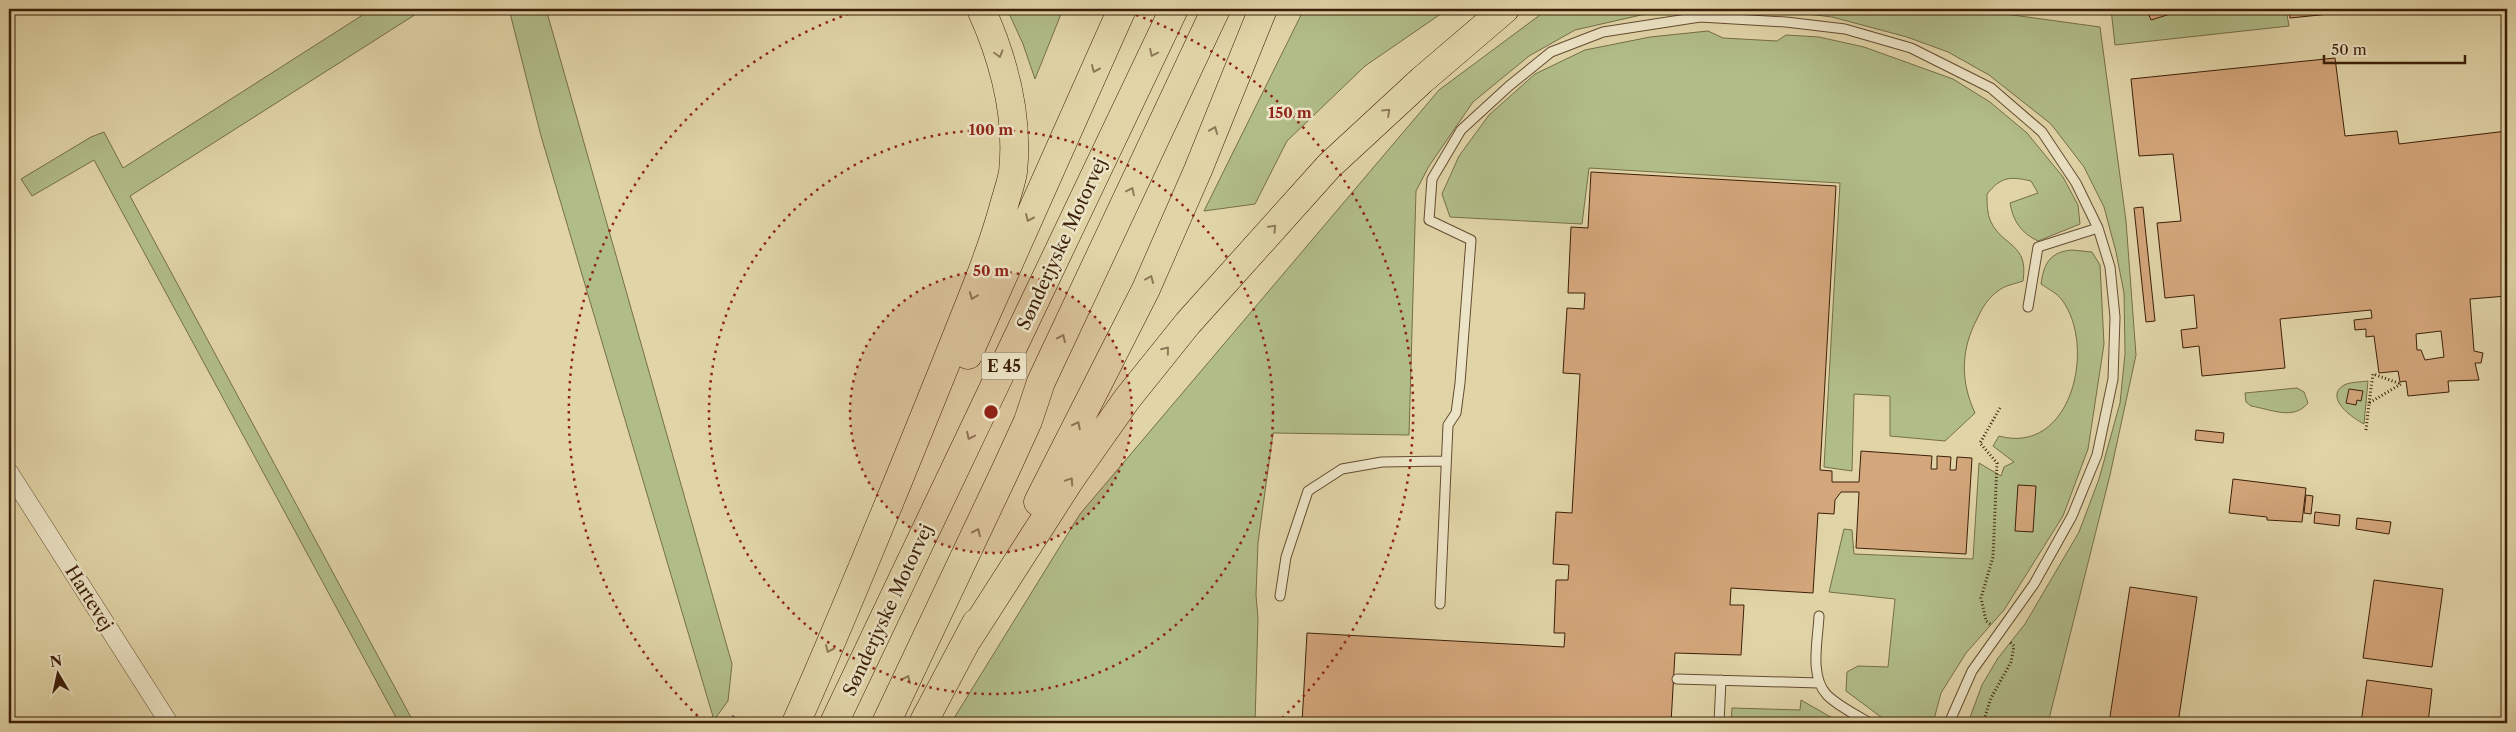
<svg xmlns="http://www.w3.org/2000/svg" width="2516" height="732" viewBox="0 0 2516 732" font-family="'Libre Caslon Text',serif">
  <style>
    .green { fill: #b1bd89; stroke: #766e48 }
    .building { fill: #d4a67b; stroke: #3c1f08; fill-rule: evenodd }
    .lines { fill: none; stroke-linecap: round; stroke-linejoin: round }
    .service-casing { stroke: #654c30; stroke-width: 11 }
    .minor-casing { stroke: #654c30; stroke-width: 19 }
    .motorway-casing { stroke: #3c1f08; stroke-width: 29 }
    .path { stroke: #3c1f08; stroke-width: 3; stroke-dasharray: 1 2.5; stroke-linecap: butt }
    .service { stroke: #ece4c6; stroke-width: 9 }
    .minor { stroke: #ece4c6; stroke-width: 18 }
    .motorway { stroke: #e1d5a8; stroke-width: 28 }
    .oneway { stroke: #8e7a58 }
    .ring { fill: none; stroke: #8f2418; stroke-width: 2.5; stroke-dasharray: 2.5 5 }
    .labels { text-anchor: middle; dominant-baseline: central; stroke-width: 5; stroke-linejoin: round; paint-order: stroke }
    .shield { fill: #ece4c6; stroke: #715a41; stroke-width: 1 }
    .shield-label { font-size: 16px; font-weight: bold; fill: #3c1f08 }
    .street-label { font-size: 18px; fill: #3c1f08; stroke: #ece4c6 }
    .centre { fill: #8f2418; stroke: #ece4c6; stroke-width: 2.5 }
    .ring-label { font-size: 15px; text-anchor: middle; font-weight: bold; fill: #8f2418; stroke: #ece4c6; stroke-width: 5; stroke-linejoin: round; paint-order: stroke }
  </style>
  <rect width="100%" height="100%" fill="#e1d5a8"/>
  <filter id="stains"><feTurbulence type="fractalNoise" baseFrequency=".004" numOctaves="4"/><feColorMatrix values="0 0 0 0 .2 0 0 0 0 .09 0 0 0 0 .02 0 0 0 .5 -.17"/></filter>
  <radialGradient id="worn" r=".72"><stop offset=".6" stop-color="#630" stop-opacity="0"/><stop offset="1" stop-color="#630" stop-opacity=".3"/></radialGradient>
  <path class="green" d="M372,9H424L130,196L414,723H399L94,160L32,196L21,179L91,137L104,132L123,168Z
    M509,9H546L732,664L728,701L714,720L541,136Z
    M1007,9H1063L1035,79L1023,44Z
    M1304,9H1448L1365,66L1287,141L1255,204L1204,211Z
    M1548,9H1697L1641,15L1575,30L1529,56L1473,102L1429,166L1416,191L1409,435L1273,433L1258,543L1256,595L1258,618L1255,723H951L1080,514L1439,90Z
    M1767,9H1969L2100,27L2126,221L2136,355L2110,475L2048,723H1968L1982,685L1998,658L2025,624L2079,532L2099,479L2120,403L2125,354L2124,293L2116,252L2104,207L2084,167L2051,124L1989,75L1948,52L1907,37L1832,17Z
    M2111,9H2286L2289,26L2115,45Z
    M1708,31L1723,38L1777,41L1786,35L1819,37L1864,47L1953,79L1990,102L2027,133L2063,177L2078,205L2080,224L2038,241C2021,233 2013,221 2010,203L2038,193L2031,181C2009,176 2001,177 1987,194C1987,203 1987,214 1991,222C2003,247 2029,243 2023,281C2015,284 2005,285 1998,291C1988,298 1982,308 1977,319C1961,349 1960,381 1975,413L1945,441L1890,436V396L1854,394L1852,471L1824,467L1840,183L1589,168L1582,224L1450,217L1442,194L1459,156L1489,115L1535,74L1585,50L1650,37Z
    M2072,250L2092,252L2100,265L2104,344L2088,449L2063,516L2004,610L1966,653L1941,693L1933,723H1889L1846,691L1847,672L1858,666L1888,667L1895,599L1829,592L1844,529L1852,530L1854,554L1973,559L1979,463L2001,476L2004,467L2014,462L1993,446L1999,436C2071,456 2097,347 2062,300C2057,293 2048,289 2041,284C2044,263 2050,252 2072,250Z
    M2368,381L2364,424C2354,419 2323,398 2344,385C2350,382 2361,382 2368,381Z
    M2297,388L2304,392L2308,403C2294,421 2270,409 2251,406L2246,402L2245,393Z
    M1801,700L1841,723H1731L1732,708L1800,710Z"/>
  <path class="building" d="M2160,9H2182L2183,10L2151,20L2148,13Z
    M2289,9H2349V12L2290,18Z
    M2335,58L2345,136L2397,131L2399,144L2507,131V296L2470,299L2474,351L2483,353L2481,363H2475L2479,380L2448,381L2449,392L2408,396L2406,381L2400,382L2398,371L2379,373L2374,336L2366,337V329L2355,330L2354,320L2372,318L2371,310L2280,319L2285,368L2202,376L2199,346L2183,348L2181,330L2197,328L2194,295L2165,298L2157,223L2181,221L2173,154L2139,156L2131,79ZM2441,331L2444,357L2425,360L2421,350H2417L2416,334Z
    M1591,172L1836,186L1820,470L1832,471V482H1859L1861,451L1932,456L1931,469H1937V456L1951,457L1950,470H1956L1957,457L1972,458L1966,554L1856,548L1859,492H1841L1835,500L1834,514L1818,513L1813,593L1731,588L1730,605H1744L1741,655L1675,653L1671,723H1302L1307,633L1564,647L1565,633H1554L1556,580H1568L1569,565L1553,564L1556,512L1572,513L1580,374L1563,373L1567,308L1584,309L1585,293H1568L1571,227L1588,228Z
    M2143,207L2155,321L2146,322L2134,208Z
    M2349,389L2363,391L2361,401L2357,400L2356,405L2346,403Z
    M2196,430L2224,433L2223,443L2195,440Z
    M2233,479L2306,488L2302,522L2267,520V517L2229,513Z
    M2018,485L2036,486L2033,532L2015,531Z
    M2306,495L2313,496L2311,514L2304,513Z
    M2315,512L2340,515L2339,526L2314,523Z
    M2357,518L2391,522L2389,534L2356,529Z
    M2374,580L2443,589L2432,667L2363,658Z
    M2130,587L2197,597L2178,723H2109Z
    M2367,680L2432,689L2428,723H2361Z"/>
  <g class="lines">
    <g class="service-casing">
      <path id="service" d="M2507,306V312
        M2028,307L2038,247L2098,228
        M1280,596L1286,557L1308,491L1342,469L1382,462L1446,461
        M1440,604L1448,425L1456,413L1460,383L1471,240L1429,220L1432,179L1461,130L1509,86L1551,52L1603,32L1700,17L1786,22L1845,29L1911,48L1991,88L2042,132L2076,183L2098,228L2110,267L2115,317L2113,379L2097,455L2072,516L2034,584L1972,671L1949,723
        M1819,616C1818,640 1809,676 1827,695C1838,706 1856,715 1870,723
        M1677,679L1818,683
        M1719,723L1721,680"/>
    </g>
    <g class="minor-casing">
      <path id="minor" d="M9,472L169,723"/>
    </g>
    <g class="motorway-casing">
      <path id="motorway" d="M968,355L1122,9
        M1038,502L1146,289L1198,170L1263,9
        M968,639L1070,480L1127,399L1188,323L1329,166L1422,80L1505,9
        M796,723C849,604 897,484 946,363C966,312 988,262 1003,209C1006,197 1011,184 1013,172C1019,115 1004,60 981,9
        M834,723L1174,9
        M886,723L1007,467L1028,421L1041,382L1216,9
        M923,723L976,623"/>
    </g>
    <path class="path" d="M2369,403L2373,374L2401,384
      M2366,430L2369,403L2401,384
      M1990,624L1986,621L1981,598L1993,557L1997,463L1980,443L2000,408
      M730,723L734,715
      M1983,723L1991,698L2011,662L2014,646L2010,642"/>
    <use href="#service" class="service"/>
    <use href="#minor" class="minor"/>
    <use href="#motorway" class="motorway"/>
  </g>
  <defs><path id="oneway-chevron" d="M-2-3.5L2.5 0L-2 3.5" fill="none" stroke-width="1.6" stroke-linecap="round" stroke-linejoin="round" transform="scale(1.25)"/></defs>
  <g class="oneway">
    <use href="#oneway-chevron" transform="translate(1153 53) rotate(115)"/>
    <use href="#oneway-chevron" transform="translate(999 54) rotate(74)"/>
    <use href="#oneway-chevron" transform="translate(1095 69) rotate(114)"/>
    <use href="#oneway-chevron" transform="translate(1387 112) rotate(-43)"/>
    <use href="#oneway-chevron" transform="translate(1214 130) rotate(-68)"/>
    <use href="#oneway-chevron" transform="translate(1131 191) rotate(-65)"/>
    <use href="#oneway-chevron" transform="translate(1029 218) rotate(114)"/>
    <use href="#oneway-chevron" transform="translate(1273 228) rotate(-47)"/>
    <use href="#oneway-chevron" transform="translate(1150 279) rotate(-67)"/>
    <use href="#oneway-chevron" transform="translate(973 296) rotate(111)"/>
    <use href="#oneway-chevron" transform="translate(1062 338) rotate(-65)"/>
    <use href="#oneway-chevron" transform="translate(1166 350) rotate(-51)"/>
    <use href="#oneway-chevron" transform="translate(1077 425) rotate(-63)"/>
    <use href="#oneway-chevron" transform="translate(970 436) rotate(115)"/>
    <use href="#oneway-chevron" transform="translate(1070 481) rotate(-56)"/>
    <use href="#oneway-chevron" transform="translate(977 532) rotate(-65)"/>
    <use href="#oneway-chevron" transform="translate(829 649) rotate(114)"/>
    <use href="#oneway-chevron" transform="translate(907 679) rotate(-65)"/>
  </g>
  <circle cx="991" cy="412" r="141" fill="#8f2418" fill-opacity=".12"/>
  <g class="ring">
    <circle cx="991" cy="412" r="141"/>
    <circle cx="991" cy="412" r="282"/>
    <path d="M703 721A423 423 0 0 1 860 10M1122 10A423 423 0 0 1 1279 721"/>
  </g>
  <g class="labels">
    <rect class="shield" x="981.5" y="352.5" width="45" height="27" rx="4"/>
    <g class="shield-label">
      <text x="1004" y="366">E 45</text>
    </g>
    <g class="street-label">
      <text transform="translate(1062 244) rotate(-65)">Sønderjyske Motorvej</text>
      <text transform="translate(89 598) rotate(58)">Hartevej</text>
      <text transform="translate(888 610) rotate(-65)">Sønderjyske Motorvej</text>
    </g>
  </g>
  <circle cx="991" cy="412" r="8" class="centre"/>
  <g class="ring-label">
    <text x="1290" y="118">150 m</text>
    <text x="991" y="135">100 m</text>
    <text x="991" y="276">50 m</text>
  </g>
  <rect width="2516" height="732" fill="none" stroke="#e1d5a8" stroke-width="30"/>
  <rect x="10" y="10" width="2496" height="712" fill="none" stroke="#3c1f08" stroke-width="2.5"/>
  <rect x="15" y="15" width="2486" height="702" fill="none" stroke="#3c1f08"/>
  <g transform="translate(58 674) rotate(351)" stroke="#ece4c6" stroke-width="4" paint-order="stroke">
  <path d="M0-4L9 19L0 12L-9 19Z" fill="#3c1f08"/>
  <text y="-8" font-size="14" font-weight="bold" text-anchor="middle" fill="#3c1f08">N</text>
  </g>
  <path d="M2324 55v8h141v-8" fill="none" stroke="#3c1f08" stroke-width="2.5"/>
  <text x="2331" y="55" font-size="15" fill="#3c1f08" stroke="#ece4c6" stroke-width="4" paint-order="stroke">50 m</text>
  <rect width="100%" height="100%" filter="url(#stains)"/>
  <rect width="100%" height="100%" fill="url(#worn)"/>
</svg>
